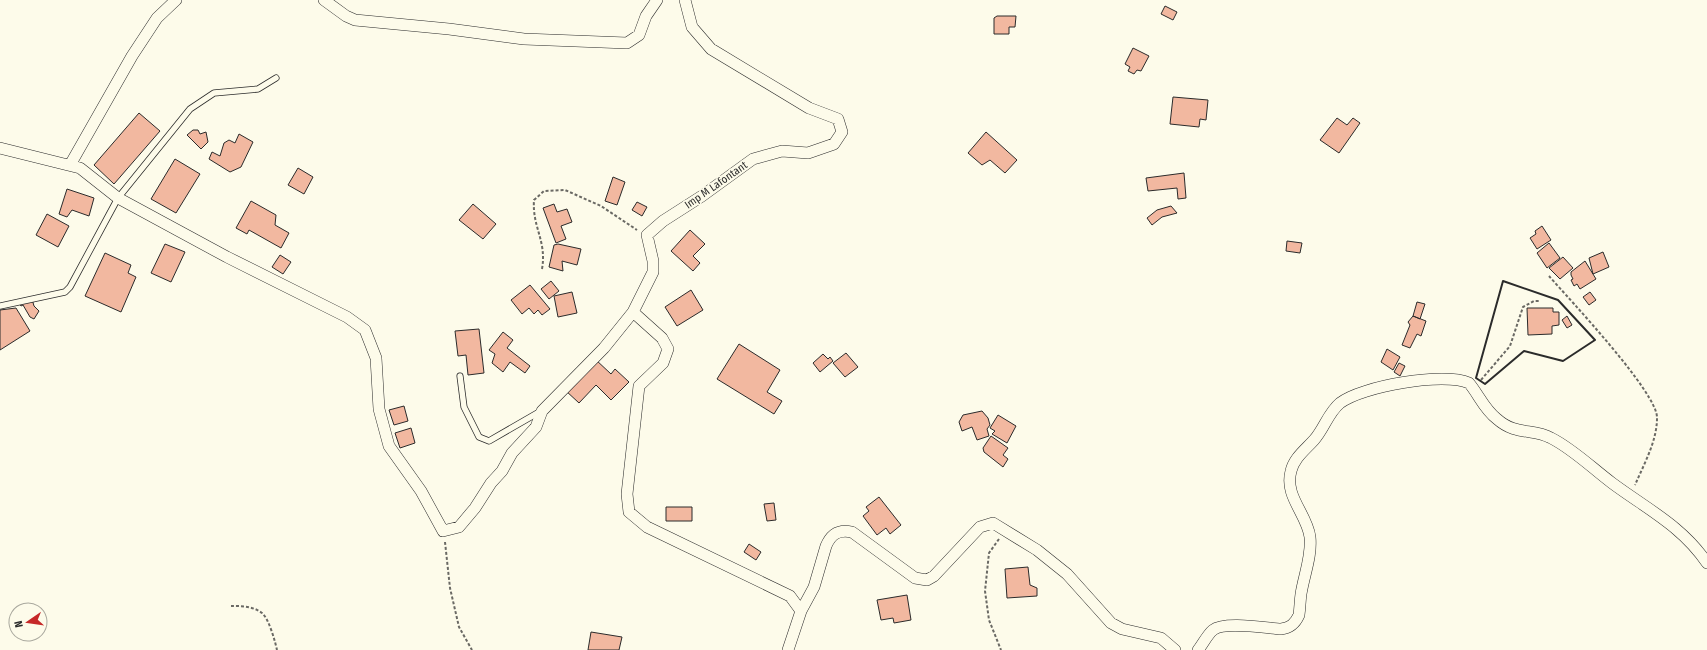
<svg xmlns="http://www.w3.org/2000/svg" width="1707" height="650" viewBox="0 0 1707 650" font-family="'Fira Sans Condensed',sans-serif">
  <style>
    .building { fill: #f2b8a0; stroke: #2b2b2b }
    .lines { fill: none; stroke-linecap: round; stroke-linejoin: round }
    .lane-casing { stroke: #2b2b2b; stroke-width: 7 }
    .street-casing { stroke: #2b2b2b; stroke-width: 12 }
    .path { stroke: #6a6964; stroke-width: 2; stroke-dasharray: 3 2; stroke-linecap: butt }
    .lane { stroke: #fdfbea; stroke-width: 5.5 }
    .street { stroke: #fdfbea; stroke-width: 11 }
    .wall { stroke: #2b2b2b; stroke-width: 2 }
    .labels { text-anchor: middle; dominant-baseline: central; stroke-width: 3; stroke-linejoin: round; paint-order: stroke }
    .street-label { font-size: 11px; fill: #2b2b2b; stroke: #fdfbea }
  </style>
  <rect width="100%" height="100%" fill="#fdfbea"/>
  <path class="building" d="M1165,6L1177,12L1173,20L1161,14Z
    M997,16H1016L1015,27H1009V34H994V18Z
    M1133,48L1149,56L1141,71L1137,70L1134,74L1128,71L1130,67L1125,64Z
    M1173,97L1208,100L1206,120L1200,119L1199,127L1170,124Z
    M139,113L160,131L114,184L94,165Z
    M1337,118L1347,125L1353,118L1360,123L1339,153L1320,140Z
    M193,130H198L200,134L206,132L208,142L201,149L187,135Z
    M986,132L1017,160L1005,173L990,160L982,165L968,153Z
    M239,134L253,142L241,167L230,172L209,159L212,152L220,156L224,143L229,140L235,143Z
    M175,159L200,174L176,213L151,199Z
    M298,168L313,177L304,194L288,185Z
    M1184,173L1186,198L1178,199L1177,188L1148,191L1146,178Z
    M613,177L625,182L617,205L605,201Z
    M67,189L94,198L89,216L72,210L67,217L59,214Z
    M251,201L276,215L275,225L289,233L281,248L249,230L247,234L236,228Z
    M637,202L647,207L642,216L632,210Z
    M473,204L496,224L483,239L459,220Z
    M554,204L557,212L567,209L572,222L561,226L566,239L556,243L543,208Z
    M1171,206L1177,213L1162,217L1152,225L1147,218L1157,210Z
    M47,214L69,226L58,247L36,235Z
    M1542,226L1551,240L1537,249L1530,238L1536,234L1535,231Z
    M690,230L705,244L693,256L700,263L693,271L671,251Z
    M1287,241L1302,243L1300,253L1286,251Z
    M1549,243L1560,258L1547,268L1537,253Z
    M165,244L185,252L171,282L151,273Z
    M558,244L581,249L577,265L562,261L563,271L549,267L554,245Z
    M1603,252L1609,267L1593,274L1589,258Z
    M105,253L131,265L128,273L136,277L121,312L85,296Z
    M280,255L291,262L283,274L272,267Z
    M1563,257L1573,268L1560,279L1549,268Z
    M1585,261L1596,279L1580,289L1577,284L1574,286L1571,280L1573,279L1571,275V272Z
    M551,281L559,291L549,299L541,289Z
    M530,285L550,309L542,315L538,310L534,314L529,308L522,314L511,300Z
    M691,290L703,310L677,326L665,307Z
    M572,292L577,313L558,317L554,296Z
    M1590,292L1596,300L1589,305L1583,297Z
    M32,299L34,306L39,311L34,319L30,317L23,305L21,306L19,303Z
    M1417,302L1425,304L1420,319L1413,316Z
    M16,308L30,331L0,350V310Z
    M1527,308H1553V312H1559V325L1552,326V334L1528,335Z
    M1413,316L1426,321L1421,336L1417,334L1410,348L1402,345L1410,325L1408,322Z
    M1567,316L1572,325L1567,328L1562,320Z
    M479,329L484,373L468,375L466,355L458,356L455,331Z
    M503,332L513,340L507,348L530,366L525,373L510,362L503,372L492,363L495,354L489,350Z
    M739,344L780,370L767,392L782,401L774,414L717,379Z
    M1387,349L1400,357L1393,370L1381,362Z
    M846,353L858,367L845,377L833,363Z
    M823,354L828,359L830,357L833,361L820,372L813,363Z
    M595,359L611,374L615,369L629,382L611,400L596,385L579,403L565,390Z
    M1399,363L1405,366L1400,376L1394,372Z
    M404,406L408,421L394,425L389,410Z
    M982,411L988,418L990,425L987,429L989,436L977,440L972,427L962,431L959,422L963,415Z
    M998,415L1016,426L1007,443L992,434L995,431L990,428Z
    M411,428L415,443L400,448L395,433Z
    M991,436L1008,448L1003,455L1008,459L1003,467L984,452L983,448Z
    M879,497L901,525L890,534L886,528L877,535L863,516L869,511L866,507Z
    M774,503L776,520L767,521L764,504Z
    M666,507H692V521H666Z
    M749,544L761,552L756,560L744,552Z
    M1028,567L1030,585L1037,588V596L1007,598L1005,569Z
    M907,595L911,620L894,623L893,618L881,620L877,600Z
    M591,632L622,637L619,650H588Z"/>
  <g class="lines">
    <g class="lane-casing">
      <path id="lane" d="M0,306L65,292L70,287L118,198L190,109L214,93L258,89L276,78
        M460,376L464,407L479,437L489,441L541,411"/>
    </g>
    <g class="street-casing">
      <path id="street" d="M324,0L346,16L355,20L449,29L524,39L627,43L639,35L646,16L657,0
        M0,148L80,168L118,198L227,257L347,317L365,330L376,358L379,409L389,446L421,491L443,531L459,527L475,508L491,483L502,471L512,453L536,427L542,411L604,348L633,312L653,272V261L647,235L663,221L702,196L753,159L782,151L808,153L834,144L842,132L838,119L809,108L711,49L692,27L685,0
        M70,165L132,56L157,18L176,0
        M633,312L662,338L668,349L663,363L639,386L627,494L629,512L647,527L790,596L801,611L788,650
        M801,611L814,587L826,546C831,534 839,529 852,532L915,578L927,580L934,576L980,527L993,523L1037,550L1067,574L1111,623L1122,629L1161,638L1175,650
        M1198,650C1203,644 1207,635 1213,630C1224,621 1266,628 1281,629C1290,628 1295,624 1299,615C1300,608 1300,601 1301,594C1304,575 1312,556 1310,537C1307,514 1284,496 1291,471C1294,458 1305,450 1314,440C1324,429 1328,413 1340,403C1362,386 1444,372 1469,383C1479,395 1484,409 1497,419C1516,436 1533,428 1551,438C1573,449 1592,468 1612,483C1647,509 1682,526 1707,563"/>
    </g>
    <path class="path" d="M542,269C547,241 532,227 534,200L544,191L565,190L601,206L637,230
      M1549,276C1569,299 1658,393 1657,418C1657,441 1644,464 1635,485
      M1481,380L1510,346L1523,307L1534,301H1540
      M999,539L989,553L985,591L989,620L1001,650
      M445,542L450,588L459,627L472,650
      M231,606C241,606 253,606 262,613C269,619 275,641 277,650"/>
    <use href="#lane" class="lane"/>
    <use href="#street" class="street"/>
    <path class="wall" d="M1503,281L1558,300L1595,340L1563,361L1524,351L1485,384L1476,378Z"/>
  </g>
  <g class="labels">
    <g class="street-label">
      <text transform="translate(716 185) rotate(-35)">Imp M Lafontant</text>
    </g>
  </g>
  <g transform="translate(28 622) rotate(257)"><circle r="19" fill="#fdfbea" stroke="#a9a89e"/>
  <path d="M0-3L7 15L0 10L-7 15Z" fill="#c62828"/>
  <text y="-6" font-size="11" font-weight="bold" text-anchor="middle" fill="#2b2b2b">N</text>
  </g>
</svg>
